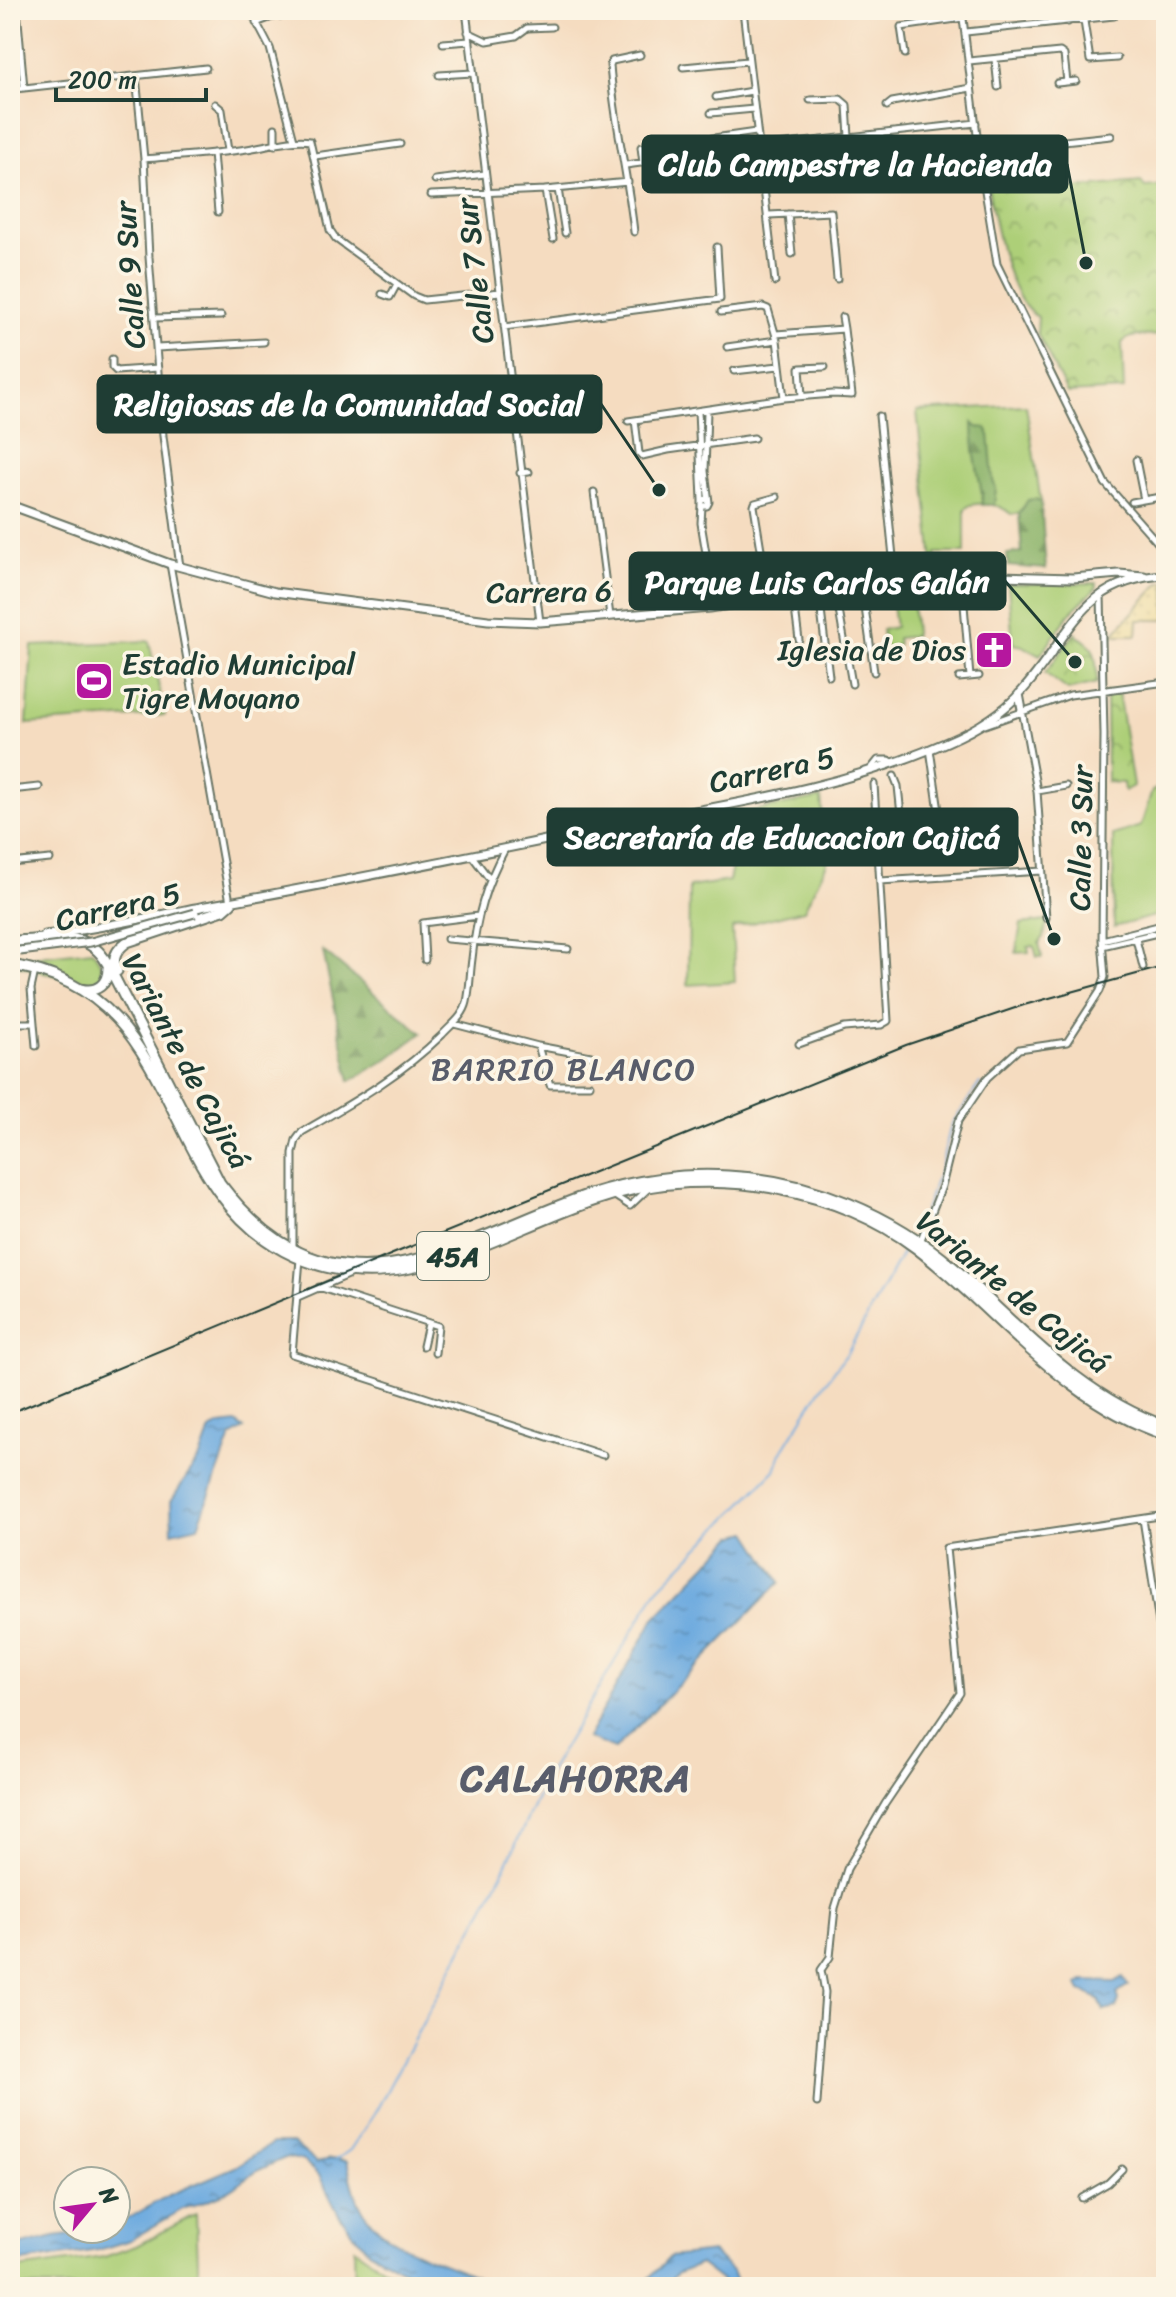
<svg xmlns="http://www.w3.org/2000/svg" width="1176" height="2297" viewBox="0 0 1176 2297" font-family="Sriracha,sans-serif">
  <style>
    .grass { fill: #adcf78; stroke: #668656; stroke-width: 2 }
    .forest { fill: url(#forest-firs); stroke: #54784e; stroke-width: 2 }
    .sand { fill: url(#sand-dots); stroke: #868c69; stroke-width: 2 }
    .park { fill: url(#park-crowns); stroke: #668656; stroke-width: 2 }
    .water { fill: url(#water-ripples); stroke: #46748a; stroke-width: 2 }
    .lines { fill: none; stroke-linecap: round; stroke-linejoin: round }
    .stream { stroke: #6daadf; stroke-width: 2 }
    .street-casing { stroke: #6a7565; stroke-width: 9 }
    .secondary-casing { stroke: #6a7565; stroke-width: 11 }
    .highway-casing { stroke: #6a7565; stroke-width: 13 }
    .street { stroke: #fff; stroke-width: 5 }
    .secondary { stroke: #fff; stroke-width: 7 }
    .highway { stroke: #fff; stroke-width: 9 }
    .rail { stroke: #1f3d34; stroke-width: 2 }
    .secondary-bridge-casing { stroke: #6a7565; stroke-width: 11; stroke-linecap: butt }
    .secondary-bridge { stroke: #fff; stroke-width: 7 }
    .labels { text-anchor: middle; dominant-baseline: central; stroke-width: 7; stroke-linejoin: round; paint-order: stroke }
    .shield { fill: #fcf5e5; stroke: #617469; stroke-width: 2 }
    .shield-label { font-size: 28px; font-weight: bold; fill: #1f3d34 }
    .street-label { font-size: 30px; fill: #1f3d34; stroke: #fcf5e5 }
    .poi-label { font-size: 30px; fill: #1f3d34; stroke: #fcf5e5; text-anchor: end }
    .neighbourhood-label { font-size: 32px; letter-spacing: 2px; fill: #595d6b; stroke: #fcf5e5 }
    .district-label { font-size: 38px; font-weight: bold; letter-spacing: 2px; fill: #595d6b; stroke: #fcf5e5 }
    .leader { fill: none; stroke: #1f3d34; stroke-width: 3 }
    .callout-dot { fill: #1f3d34; stroke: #fcf5e5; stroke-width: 3 }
    .callout { fill: #1f3d34; stroke: #1f3d34; stroke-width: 3 }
    .callout-label { font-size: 32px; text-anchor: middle; font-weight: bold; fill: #fff }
  </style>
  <defs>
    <pattern id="forest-firs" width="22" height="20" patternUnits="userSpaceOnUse" patternTransform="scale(2)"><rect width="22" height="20" fill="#8ab268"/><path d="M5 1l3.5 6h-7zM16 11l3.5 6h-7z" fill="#709256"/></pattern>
    <pattern id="sand-dots" width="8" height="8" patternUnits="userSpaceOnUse" patternTransform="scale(2)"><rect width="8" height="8" fill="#eeda9e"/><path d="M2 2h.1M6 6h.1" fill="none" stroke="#ccbc89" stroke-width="1.8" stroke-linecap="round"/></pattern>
    <pattern id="park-crowns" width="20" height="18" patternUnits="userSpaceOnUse" patternTransform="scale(2)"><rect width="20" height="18" fill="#adcf78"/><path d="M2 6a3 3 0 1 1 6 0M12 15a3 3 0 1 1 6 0" fill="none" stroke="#8ca963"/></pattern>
    <pattern id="water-ripples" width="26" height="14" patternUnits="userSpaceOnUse" patternTransform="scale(2)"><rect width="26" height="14" fill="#6daadf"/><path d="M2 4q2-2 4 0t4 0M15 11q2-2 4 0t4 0" fill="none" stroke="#598cb6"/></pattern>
  </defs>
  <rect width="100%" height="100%" fill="#fcf5e5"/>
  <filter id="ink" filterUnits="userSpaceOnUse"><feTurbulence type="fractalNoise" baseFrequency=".0125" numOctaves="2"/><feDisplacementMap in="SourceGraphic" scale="16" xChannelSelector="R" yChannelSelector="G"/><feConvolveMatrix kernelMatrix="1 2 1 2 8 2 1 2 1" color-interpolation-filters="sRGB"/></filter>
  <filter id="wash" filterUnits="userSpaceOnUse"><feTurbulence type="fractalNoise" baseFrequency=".006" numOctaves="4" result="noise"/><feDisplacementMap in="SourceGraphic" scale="32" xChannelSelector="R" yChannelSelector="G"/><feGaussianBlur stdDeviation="1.8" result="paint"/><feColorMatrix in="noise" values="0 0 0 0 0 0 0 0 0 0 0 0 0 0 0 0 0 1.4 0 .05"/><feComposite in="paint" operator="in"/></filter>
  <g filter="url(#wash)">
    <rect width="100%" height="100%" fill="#f5dcc0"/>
    <path class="grass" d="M1026,405L1041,502L1035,499L1020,510L1019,514H1011C1000,504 985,502 970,505L965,509V553H936V562H933L917,411Z
      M910,582L915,633L914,636L897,638L898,645L884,648L882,630L895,627L889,584Z
      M1096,583L1097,587L1072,611L1040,655L1023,646L1013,644L1008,584Z
      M149,641L165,715L27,724L32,646Z
      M1166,784V913L1114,927L1113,835L1141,826L1152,791Z
      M821,798L827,863L804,910L732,928L735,982L688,985L689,887L729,881L736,849L730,815Z
      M1047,921L1044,937L1039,943L1042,957H1037L1034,946L1028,947L1029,952L1016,953L1021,924Z
      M92,950C99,959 103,965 101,977L90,985L83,986L73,980L10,963V959Z
      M196,2214L199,2287H10V2270L104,2257L136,2246Z
      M354,2248C376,2264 400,2280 427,2287H355Z"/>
    <path class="forest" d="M973,423L977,427L986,428L989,433L993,481L996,488L994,505H982V494L974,451Z
      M1035,499L1041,502L1046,569L1008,566L1007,554L1022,552L1019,514L1028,500Z
      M323,951L422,1033L386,1060L350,1081Z"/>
    <path class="sand" d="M1166,582V620H1138L1137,635H1112L1160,583Z"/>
    <path class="park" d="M1065,144L1071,188L1141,182L1145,187L1166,185V335C1151,337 1132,332 1122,343L1124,390L1067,393L1037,333L1038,317C1003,302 989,189 982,154Z
      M1076,632L1077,636C1099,646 1096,662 1097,683L1068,690L1045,673Z
      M1106,692H1118L1133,786L1124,791L1123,783L1107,782Z"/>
    <path class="water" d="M236,1423L244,1429L231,1437L198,1526L172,1532L171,1501L201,1455L210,1430L221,1425Z
      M748,1532L780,1582L615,1749L587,1738L654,1619L734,1536Z
      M1123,1977L1128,1986L1117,1994L1119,2001L1116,2008L1104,2011L1099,1999L1081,1991L1078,1985L1083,1981L1115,1982Z
      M273,2143H293L316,2162L332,2159L347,2161C351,2178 355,2199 365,2214C392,2254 459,2264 497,2287H440L407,2272L368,2251L339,2215L319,2175L304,2161L287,2157L259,2170L221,2195L183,2209L130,2240L98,2250L10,2264V2248L54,2237L116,2229V2225L167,2196L235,2167Z
      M712,2252L732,2271L738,2287H721L722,2281L700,2264L678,2273L663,2287H645L646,2282L670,2257Z"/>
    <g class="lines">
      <path class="stream" d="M915,1228L923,1215L940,1170L951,1125L980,1083
        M336,2160L350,2150L376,2111L503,1872L549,1772L657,1590L775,1470L781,1453L820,1390L846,1355L905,1248"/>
    </g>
  </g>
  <g filter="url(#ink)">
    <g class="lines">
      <g class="street-casing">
        <path id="street" d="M17,10L24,88
          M250,10L270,48L294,140
          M466,10L540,622
          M743,10L775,282
          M962,10L980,160L997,264L1105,483L1166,552
          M1068,10V22
          M1084,21L1090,60L1117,58
          M256,23L272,17L322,10
          M468,32L487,41L516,36L527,28L552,27
          M966,32L1114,16
          M443,43L470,41
          M905,54L901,27L963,18
          M995,59L998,87
          M969,61L1060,52L1064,55L1067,82
          M683,67L748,61
          M439,75L473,73
          M136,76L144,159L149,257L163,436L180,567
          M1057,83L1076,81
          M10,94L15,89L24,88L206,68
          M716,97L752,91
          M810,100L840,99L847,105L849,137
          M215,104L222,110L228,151
          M887,106L892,102L971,88
          M10,111V124
          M711,113L754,109
          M275,128V145
          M707,139L756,132
          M641,147L643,163
          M979,150L1111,136
          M213,153L218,212
          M315,156L400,144
          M144,159C179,156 213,154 247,149C266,146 292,138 310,141L330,230L336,239L414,296L424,300L500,292
          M626,165L758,147L976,123
          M435,180L485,174
          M558,189L565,233
          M545,190L553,239
          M431,195L545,190L628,182
          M788,214L792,254
          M769,215L831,212L837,279
          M634,232C628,176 614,121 610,65L612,61L640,55
          M382,294L390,297L397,284
          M721,312L763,307L768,309L777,340L784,398
          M155,318L221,316
          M504,327L720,299L717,247
          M776,334L844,329L842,317
          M727,347L777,340
          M157,348L264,342
          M112,359V367L116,371L158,368
          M734,371L779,366
          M802,396L800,368L825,367
          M698,411L702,500
          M707,411L705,471L709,502L707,506H702V500L708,499
          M879,416L895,577
          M635,420L639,453L642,456L668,450L754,438
          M628,421L784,398L833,394L852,395L844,329
          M1136,460L1144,500
          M520,473L529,472
          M594,492L610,616
          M1132,502L1166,496
          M702,506L701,523L715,607
          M170,564L230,902
          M861,579L874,672
          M834,582L852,684
          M818,586L829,676
          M793,593L799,640
          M769,599L754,506L755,503L777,497
          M964,605L970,677
          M959,678L979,676
          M1022,710L1037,791L1046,918
          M985,725L1070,695L1166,682
          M930,749L940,818
          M870,770L878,760H889L894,763
          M894,776L898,786L903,834
          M10,790L39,787
          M1037,791L1066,786
          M472,856L488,877
          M10,863L50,859
          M880,881L1042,871
          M447,939L568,949
          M1136,939L1143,967
          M1102,940L1166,924
          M1102,946L1166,931
          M425,960L423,923L478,916
          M35,971L31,989L36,1046
          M10,1023H34
          M454,1024L538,1046L591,1056
          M799,1044L844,1028L881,1025L888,1021L874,784
          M538,1046L550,1085H590
          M613,1195L630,1206
          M630,1206L649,1188
          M920,1242L942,1186L958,1121L987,1078L1019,1049L1067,1042L1100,991L1105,977L1102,940L1104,735L1101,594
          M293,1247V1153L296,1140L302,1132C352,1103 400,1076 442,1035C451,1025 464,1016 467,1002C470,988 470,973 472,959C476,919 485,885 505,849
          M300,1259L292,1354L603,1455
          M319,1287L438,1326L435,1353
          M298,1297L353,1273
          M423,1346L428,1324
          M1143,1519L1166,1668
          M817,2103L825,1992L821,1970L830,1957L835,1908L847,1869L885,1804L960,1693L946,1548L1166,1515
          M1082,2198L1108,2183L1122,2169"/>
      </g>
      <g class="secondary-casing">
        <path id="secondary" d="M10,505L170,564L275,592L488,620L540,622L710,608L769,599L834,582L876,578L962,575L1073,578L1119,574L1144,576
          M1019,694L1022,710
          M45,935C99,929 153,916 206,906C336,883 465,857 594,830C714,806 834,792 947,742C975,730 1002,714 1022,691C1071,637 1080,579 1166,575"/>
      </g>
      <g class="highway-casing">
        <path id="highway" d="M10,941C46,942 86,925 107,963L220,1183C335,1335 453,1242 590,1194C633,1180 683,1173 728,1176C810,1180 892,1214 954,1268C1020,1326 1080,1397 1166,1426
          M10,965C184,989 154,1182 284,1251C393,1309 493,1234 596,1200C654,1180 722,1177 782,1190C829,1199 878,1219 916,1248C1001,1313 1060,1400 1166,1435
          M117,971C111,959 116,950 127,942L223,910L231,903
          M81,989C97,993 108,984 108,968"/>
      </g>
      <use href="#street" class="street"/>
      <use href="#secondary" class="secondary"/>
      <use href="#highway" class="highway"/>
      <path class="rail" d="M10,1413L395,1253L906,1045L1024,1005L1166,966"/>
      <g class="secondary-bridge-casing">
        <path id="secondary-bridge" d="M20,951L91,942L195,913"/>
      </g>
      <use href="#secondary-bridge" class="secondary-bridge"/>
    </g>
  </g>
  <defs>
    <g id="church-square" transform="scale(2)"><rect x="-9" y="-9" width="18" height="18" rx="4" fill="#b5179e" stroke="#fcf5e5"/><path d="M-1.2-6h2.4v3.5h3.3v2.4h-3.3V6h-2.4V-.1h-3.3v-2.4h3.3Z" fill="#fff"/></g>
    <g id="stadium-square" transform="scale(2)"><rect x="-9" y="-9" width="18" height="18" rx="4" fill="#b5179e" stroke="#fcf5e5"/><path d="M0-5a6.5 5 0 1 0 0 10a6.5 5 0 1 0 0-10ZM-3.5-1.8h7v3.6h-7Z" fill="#fff"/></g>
  </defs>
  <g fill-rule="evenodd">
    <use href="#church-square" x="994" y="650"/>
    <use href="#stadium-square" x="94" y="681"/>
  </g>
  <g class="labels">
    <rect class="shield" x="417" y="1232" width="72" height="48" rx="6"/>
    <g class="shield-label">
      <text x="453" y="1256">45A</text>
    </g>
    <g class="street-label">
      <text transform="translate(475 271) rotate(-97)">Calle 7 Sur</text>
      <text transform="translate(130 275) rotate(-94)">Calle 9 Sur</text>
      <text transform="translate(549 592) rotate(-1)">Carrera 6</text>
      <text transform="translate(772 770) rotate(-12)">Carrera 5</text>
      <text transform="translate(1081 838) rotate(-89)">Calle 3 Sur</text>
      <text transform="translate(118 907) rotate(-13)">Carrera 5</text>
      <text transform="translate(186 1061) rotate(62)">Variante de Cajicá</text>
      <text transform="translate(1013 1292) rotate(39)">Variante de Cajicá</text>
    </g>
    <g class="poi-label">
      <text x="966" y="650">Iglesia de Dios</text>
      <text x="122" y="664" text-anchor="start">Estadio Municipal<tspan x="122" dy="34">Tigre Moyano</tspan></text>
    </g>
    <g class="neighbourhood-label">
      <text x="564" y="1069">BARRIO BLANCO</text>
    </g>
    <g class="district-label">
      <text x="576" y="1778">CALAHORRA</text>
    </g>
  </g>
  <path class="leader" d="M1086 263L1067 164M659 490L601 404M1075 662L1005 581M1054 939L1017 837"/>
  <g class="callout-dot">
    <circle cx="1086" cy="263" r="8"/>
    <circle cx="659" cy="490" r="8"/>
    <circle cx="1075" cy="662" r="8"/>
    <circle cx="1054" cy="939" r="8"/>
  </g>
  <g class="callout">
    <rect x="643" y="136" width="424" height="56" rx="8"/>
    <rect x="98" y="376" width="503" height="56" rx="8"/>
    <rect x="630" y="553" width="375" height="56" rx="8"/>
    <rect x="548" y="809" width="469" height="56" rx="8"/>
  </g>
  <g class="callout-label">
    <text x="855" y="175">Club Campestre la Hacienda</text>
    <text x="349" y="415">Religiosas de la Comunidad Social</text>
    <text x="817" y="593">Parque Luis Carlos Galán</text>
    <text x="782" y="848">Secretaría de Educacion Cajicá</text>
  </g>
  <rect width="1176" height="2297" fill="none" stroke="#fcf5e5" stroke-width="40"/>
  <g transform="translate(92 2205) rotate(61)"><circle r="38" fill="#fcf5e5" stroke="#a4ab9e" stroke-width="2"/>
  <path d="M0-6L14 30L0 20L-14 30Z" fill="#b5179e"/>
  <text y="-12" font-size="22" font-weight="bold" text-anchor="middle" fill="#1f3d34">N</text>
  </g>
  <path d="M56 88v12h150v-12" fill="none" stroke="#1f3d34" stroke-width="4"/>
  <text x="68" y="88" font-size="24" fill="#1f3d34" stroke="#fcf5e5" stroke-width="6" paint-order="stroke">200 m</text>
</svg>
